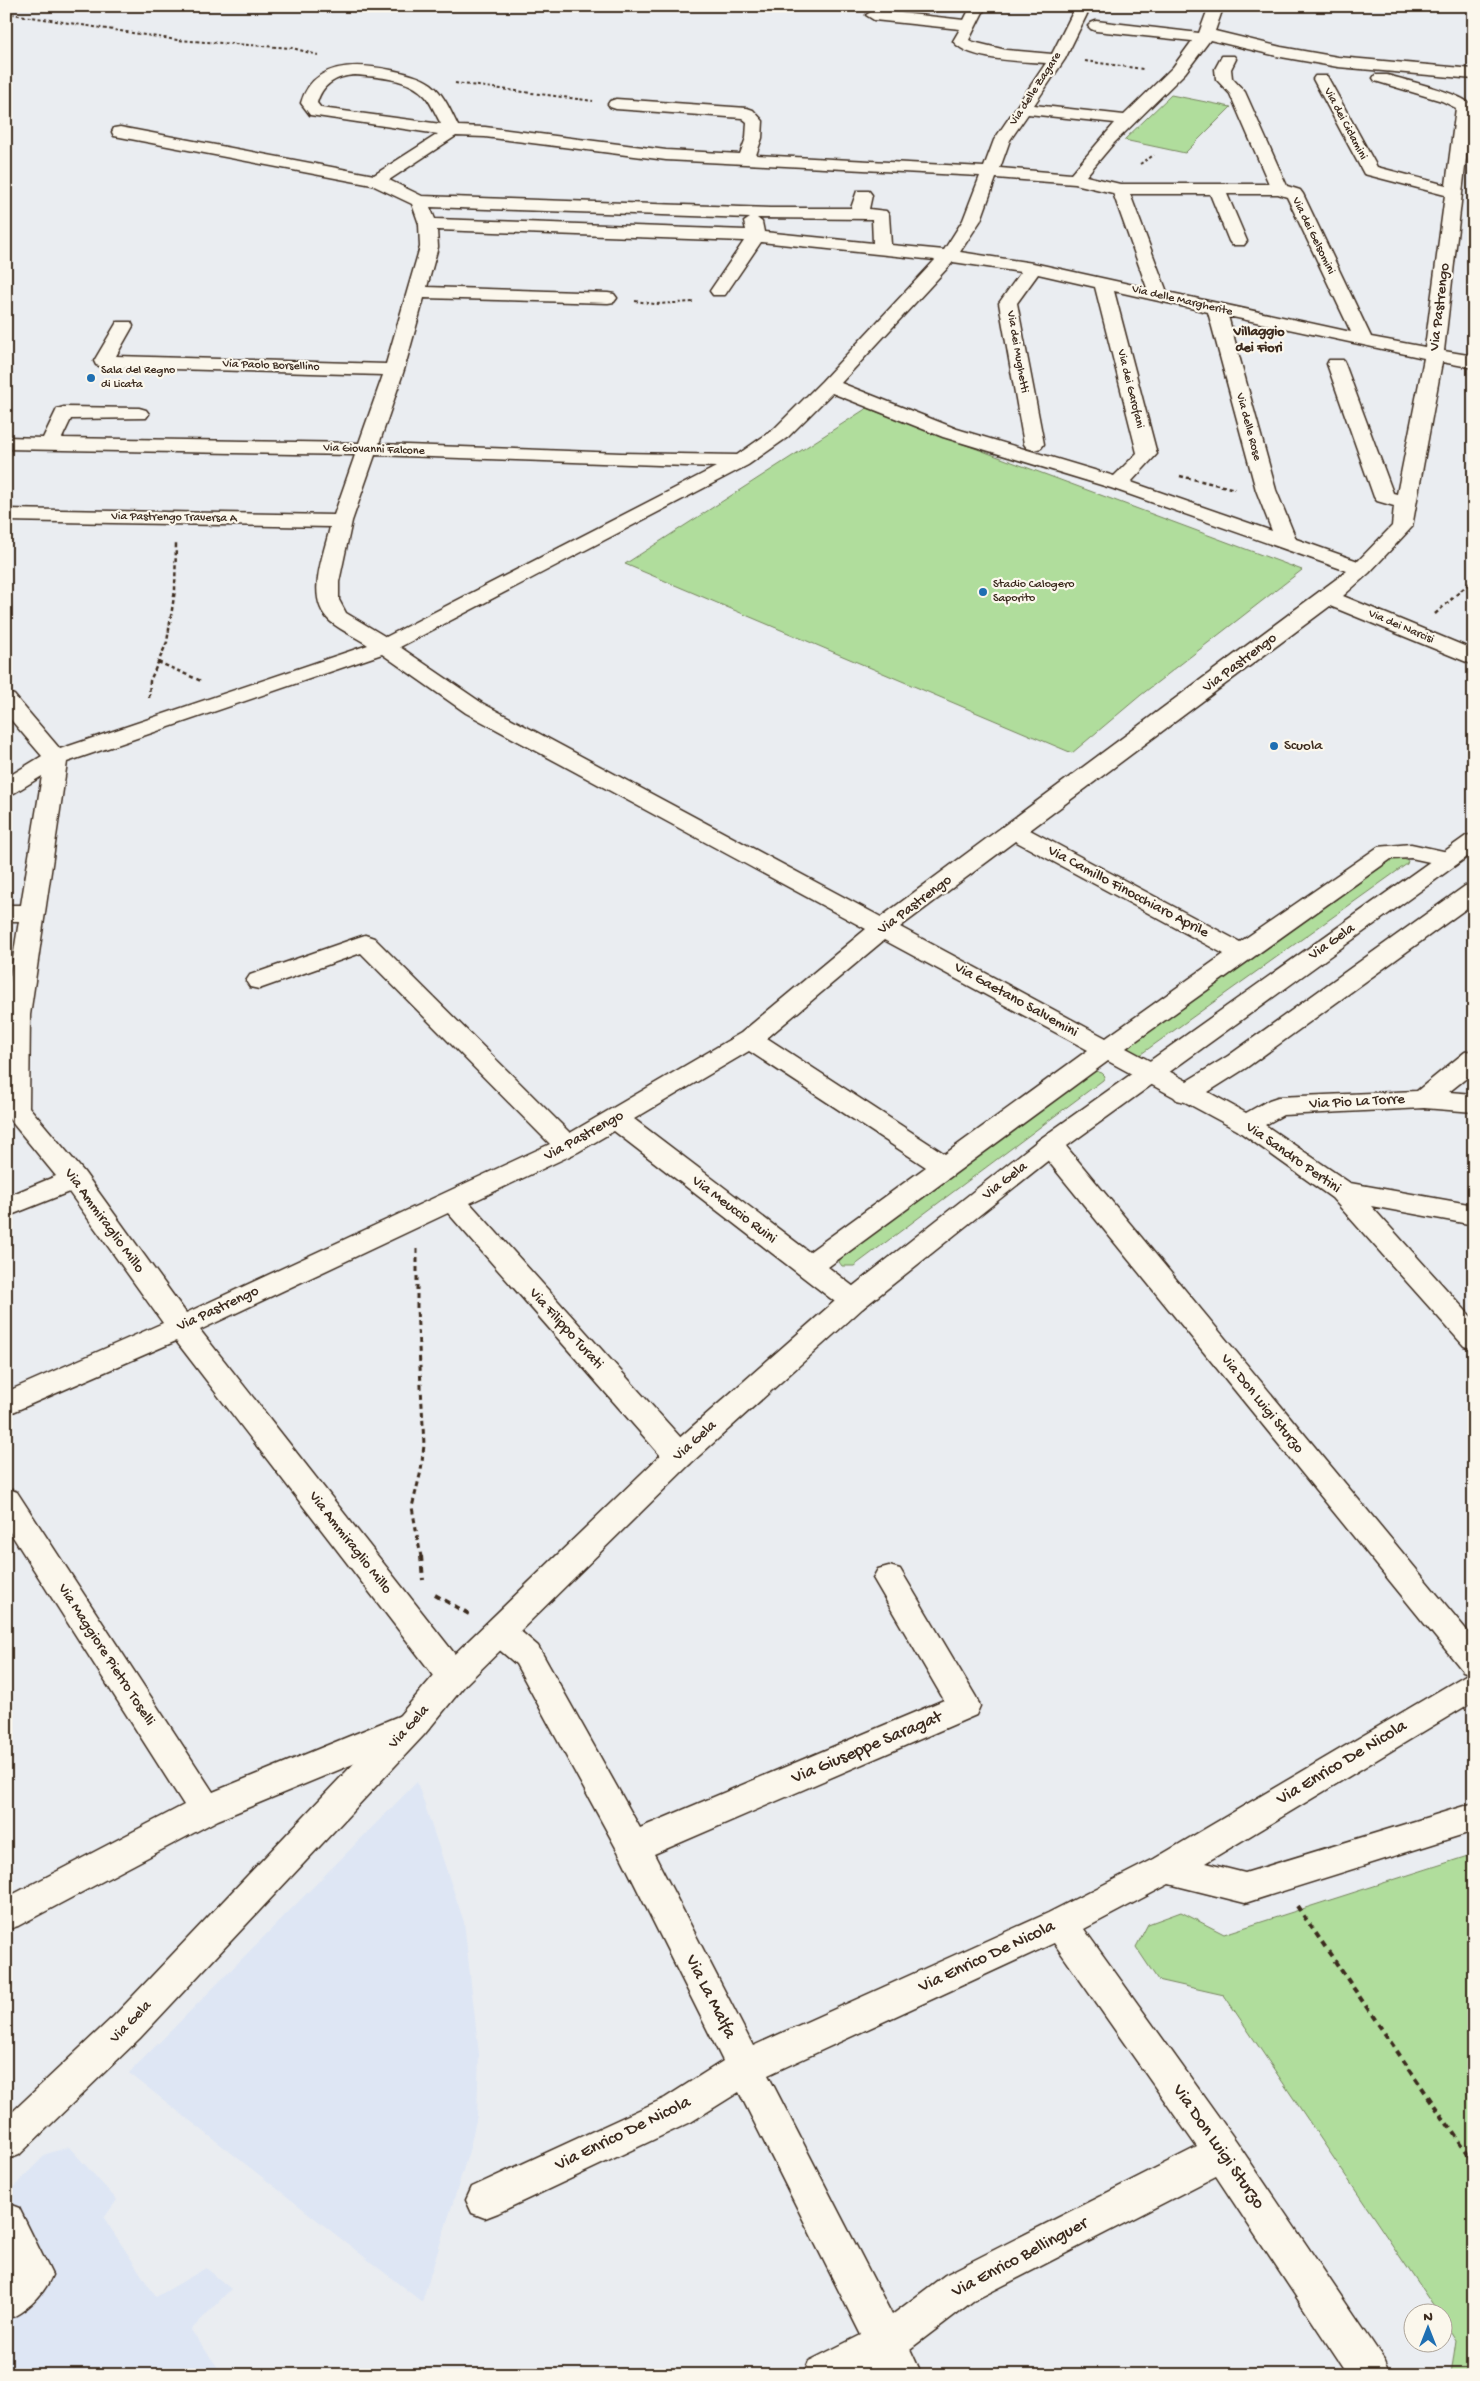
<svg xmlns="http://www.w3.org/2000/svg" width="1480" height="2381" viewBox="0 0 1480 2381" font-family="'Gochi Hand',sans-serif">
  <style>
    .built { fill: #dee6f4 }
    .green { fill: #b0dd9c; stroke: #76845d }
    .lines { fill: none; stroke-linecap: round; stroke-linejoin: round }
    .minor-casing { stroke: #3b2a1e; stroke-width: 3 }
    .major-casing { stroke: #3b2a1e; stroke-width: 3 }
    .path-far3 { stroke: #3b2a1e; stroke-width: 2; stroke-dasharray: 3 2.5; stroke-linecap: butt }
    .path-far2 { stroke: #3b2a1e; stroke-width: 2.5; stroke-dasharray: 4 3; stroke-linecap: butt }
    .path-far1 { stroke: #3b2a1e; stroke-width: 3; stroke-dasharray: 5 4; stroke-linecap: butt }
    .path { stroke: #3b2a1e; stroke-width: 4; stroke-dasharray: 6 5; stroke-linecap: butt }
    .minor { fill: #fbf7ec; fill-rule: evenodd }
    .major { fill: #fbf7ec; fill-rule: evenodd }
    .poi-dot { fill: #1f6fb2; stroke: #fbf7ec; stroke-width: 2 }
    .labels { text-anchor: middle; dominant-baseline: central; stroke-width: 4.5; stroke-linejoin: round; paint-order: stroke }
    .far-street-label { font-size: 12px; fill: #3b2a1e; stroke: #fbf7ec }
    .far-poi-label { font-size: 12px; fill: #3b2a1e; stroke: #fbf7ec; text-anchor: start }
    .far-neighbourhood-label { font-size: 14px; font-weight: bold; fill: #3b2a1e; stroke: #fbf7ec }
    .street-label { font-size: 15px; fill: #3b2a1e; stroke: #fbf7ec }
    .poi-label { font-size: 15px; fill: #3b2a1e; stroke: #fbf7ec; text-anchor: start }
    .near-street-label { font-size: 18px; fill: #3b2a1e; stroke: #fbf7ec }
  </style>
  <rect width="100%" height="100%" fill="#eaedf1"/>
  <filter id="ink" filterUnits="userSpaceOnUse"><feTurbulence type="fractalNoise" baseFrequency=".02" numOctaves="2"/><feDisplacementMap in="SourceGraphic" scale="10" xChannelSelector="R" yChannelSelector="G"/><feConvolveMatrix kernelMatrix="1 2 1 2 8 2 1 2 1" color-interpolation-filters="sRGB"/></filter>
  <g filter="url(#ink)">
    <path class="built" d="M417,1782L464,1922L479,2054L477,2116L469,2151L422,2302L129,2073Z
      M69,2147L117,2200L104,2218L156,2297L206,2268L231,2289L191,2330L223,2375H6V2195L46,2154Z"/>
    <path class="green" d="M1171,95L1231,107L1185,153L1124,140Z
      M867,408L1302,570L1141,695L1072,753L625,564Z
      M1399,857L1408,861L1407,864L1141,1054L1136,1056L1127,1051L1128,1047L1394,858Z
      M1096,1071L1102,1073L1105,1076L1103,1080L854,1266H842L839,1262L841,1257L1091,1073Z
      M1474,1854V2375H1451L1456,2340L1443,2320L1442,2314L1438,2313L1224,1995L1158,1980L1136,1947L1148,1924L1181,1912L1224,1934Z"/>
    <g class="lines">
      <g class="minor-casing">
        <path id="minor" d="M971,6H986L969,40L973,42L1006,50L1052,54L1076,6H1091L1065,59L1034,105L1124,115L1173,67L1192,41L1096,31L1091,29L1088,26L1091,23L1096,21L1199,33L1209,6L1223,8L1215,31L1281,47L1338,57L1474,69V79L1338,67L1281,57L1210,40L1185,73L1113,144L1086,176L1120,184H1269L1230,94L1216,79L1215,69L1222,56H1234L1236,59L1231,69L1232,78L1245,92L1287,186L1300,190L1303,194L1371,337L1425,347L1445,195L1364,174L1313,79L1315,76H1327L1377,167L1446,185L1456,108L1442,101L1375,81L1373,78L1375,75H1387C1404,80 1463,93 1472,106L1444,351L1474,356V368L1442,362L1412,527L1369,573L1343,596L1474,650V665L1330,606L1030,830L1240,942L1378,847L1411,844L1457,854L1460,859L1457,864L1448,866L1411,858L1391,859L1126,1048L1187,1081L1228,1056L1465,886L1474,884V903L1246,1068L1208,1092L1246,1113L1269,1100L1278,1097L1417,1091L1465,1052L1474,1050V1072L1449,1092L1474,1094V1112L1424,1108L1283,1115L1265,1125L1350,1183L1474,1205V1225L1371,1206L1474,1320V1349L1464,1346L1332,1198L1237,1130L1185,1102L1177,1100L1174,1097L1108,1061L828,1267L863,1294L867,1301L863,1308L853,1311L843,1308L614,1131L578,1152L470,1203L690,1448L694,1456L690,1464L679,1467L668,1464L448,1213L200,1330L465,1667L469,1676L465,1685L453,1689L441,1685L176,1341L6,1415V1392L163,1323L69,1192L6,1217V1197L56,1176L6,1115V1002L19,921H6V905H21L42,776L14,793L6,795V778L42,756L6,714V693L14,695L60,749L368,645C356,637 342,631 331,622C304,599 324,555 330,527L6,521V509L334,515L355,455L6,449V437L43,438L57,409L64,407L139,408L146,410L149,414L146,418L71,419L62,438L359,443L383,375L103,367L96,365L94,361L117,322H131L133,326L116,356L386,364L420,247L419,224L412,204L372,185L120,137L114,136L112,132L114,128L120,127L374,175L438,134L310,115L301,103C313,61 357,63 391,70C405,73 420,76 431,84C444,94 451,112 458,126L485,127L666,150L740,154L746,138L747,122L742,118L616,109L610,107L608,104L610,101L616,99L747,108L753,110L763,121L762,138L756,155L984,167L994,140L1046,63C1024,61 967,61 953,41L960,29L874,20L866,15L874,10L964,20ZM355,75C378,77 410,78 426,97C432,105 436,115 441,124L321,108L317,103C322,84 337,76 355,75ZM1028,114L1115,123L1071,174L1000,168L1010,140ZM456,136L485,137L666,160L980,176L963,220L944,250L891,245L889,215L886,211L869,209L872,195L869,191H857L851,208H770L422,196L389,180ZM996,178L1075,184L1113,193L1147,288L1033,263L960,252L981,220ZM1130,194H1210L1229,241L1232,245H1244L1247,241L1227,194H1278L1287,197L1351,332L1167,292ZM430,207L750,218L744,222L746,230L435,219ZM757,218L872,219L873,243L764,232L762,222ZM437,230L744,241L710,291L713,295H725L761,242L935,260L822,381L774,429L737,455L621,453L379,444L404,370L424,298L608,303L614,302L617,298L614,294L608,293L427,287L438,247ZM953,262L1021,272L999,303L1024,444L1027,448L1034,450L1041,448L1044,444L1017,303L1038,274L1095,287L1137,453L1114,476L957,429L841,383ZM1114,291L1208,312L1256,490L1272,531L1131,482L1157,454ZM1228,316L1424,358L1397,494L1393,493L1345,364L1343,360H1329L1327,364L1374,497L1377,501L1394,506L1392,526L1358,561L1296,539L1276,490ZM832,393L943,437L1111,488L1347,571L881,917L482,703L400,647L748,465L788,437ZM375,455L716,467L386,637L346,613L339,600V582L352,521ZM382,654L466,713L866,929L741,1033L570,1133L374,938L365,935L356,938L250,975L246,981L250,987L259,989L361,953L550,1144L186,1313L84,1172L29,1107L30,1015L67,762ZM1015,841L1224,954L1106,1038L900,927ZM884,940L1088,1050L945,1154L767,1038ZM749,1051L926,1167L809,1252L634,1119Z
          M1050,1136L1060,1139L1474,1639V1701L1205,1863L1245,1873L1474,1803V1831L1245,1903L1169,1884L1084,1929L1236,2141L1385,2361L1391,2375H1348L1216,2176L973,2301L910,2349L922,2375H881L878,2368L865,2375H803L809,2361L861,2335L739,2092L691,2122L498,2213L485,2218L472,2213L466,2200L472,2187L665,2098L723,2061L621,1857L516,1664L489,1641L484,1632L489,1623L500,1619L511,1623L538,1646L640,1828L944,1700L873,1578L878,1569L889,1566L900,1569L976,1697L980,1706L976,1715L654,1854L753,2046L1048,1913L1154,1859L1469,1673L1463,1671L1040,1151L1036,1145L1040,1139ZM1054,1943L1197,2147L945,2275L892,2315L768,2075Z
          M6,1488L17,1492L213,1792L411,1711L423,1715L428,1725L423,1735L218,1820L18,1926L6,1930V1898L184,1805L6,1526Z
          M6,2203L19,2208L52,2275C44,2295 26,2312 6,2320V2274L10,2270L6,2262Z"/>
      </g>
      <g class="major-casing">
        <path id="major" d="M1474,834V852L1060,1151L863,1308L690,1464L465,1685L424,1735L140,2038L19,2155L6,2160V2118L114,2016L400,1715L441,1667L668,1448L843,1294L1040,1139L1466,836Z"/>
      </g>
      <path class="path-far3" d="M6,13L177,40L292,48L318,55
        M1085,61L1143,69
        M455,83L593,101
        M1140,164L1154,155
        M635,301L655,304L694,302"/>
      <path class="path-far2" d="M1180,476L1235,489
        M1435,614L1474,579
        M158,662L201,681
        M149,698L150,681L167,642L175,590L176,544"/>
      <path class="path-far1" d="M417,1249V1308L424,1445L421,1471L412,1507L421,1557"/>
      <path class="path" d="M421,1556L423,1580
        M435,1595L469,1614
        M1297,1906L1474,2163"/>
      <use href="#minor" class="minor"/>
      <use href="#major" class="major"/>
    </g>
  </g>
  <g class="poi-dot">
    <circle cx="91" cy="378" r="5"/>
    <circle cx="983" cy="592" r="5"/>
    <circle cx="1274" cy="746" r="5"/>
  </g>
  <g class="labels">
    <g class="far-street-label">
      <text transform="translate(1036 89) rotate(-57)">Via delle Zagare</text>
      <text transform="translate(1345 124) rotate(62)">Via dei Ciclamini</text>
      <text transform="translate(1313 236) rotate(64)">Via dei Gelsomini</text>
      <text transform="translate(1182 301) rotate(13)">Via delle Margherite</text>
      <text transform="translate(1017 352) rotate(80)">Via dei Mughetti</text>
      <text transform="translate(271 366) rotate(2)">Via Paolo Borsellino</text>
      <text transform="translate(1130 389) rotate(76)">Via dei Garofani</text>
      <text transform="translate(1248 427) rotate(75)">Via delle Rose</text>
      <text transform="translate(374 450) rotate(2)">Via Giovanni Falcone</text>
      <text transform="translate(174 518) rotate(1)">Via Pastrengo Traversa A</text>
      <text transform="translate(1401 627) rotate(23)">Via dei Narcisi</text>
    </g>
    <g class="far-poi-label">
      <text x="101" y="371">Sala del Regno<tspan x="101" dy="14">di Licata</tspan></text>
      <text x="993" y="585">Stadio Calogero<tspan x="993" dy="14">Saporito</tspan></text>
    </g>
    <g class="far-neighbourhood-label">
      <text x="1259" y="332">Villaggio<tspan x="1259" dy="16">dei Fiori</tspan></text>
    </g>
    <g class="street-label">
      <text transform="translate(1440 307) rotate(-83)">Via Pastrengo</text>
      <text transform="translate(1240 663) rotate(-37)">Via Pastrengo</text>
      <text transform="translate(1128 892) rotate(28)">Via Camillo Finocchiaro Aprile</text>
      <text transform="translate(915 905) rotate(-37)">Via Pastrengo</text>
      <text transform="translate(1332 942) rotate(-35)">Via Gela</text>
      <text transform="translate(1016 1000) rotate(29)">Via Gaetano Salvemini</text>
      <text transform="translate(1357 1102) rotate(-3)">Via Pio La Torre</text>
      <text transform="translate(584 1136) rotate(-29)">Via Pastrengo</text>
      <text transform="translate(1293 1158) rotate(35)">Via Sandro Pertini</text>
      <text transform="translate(1005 1181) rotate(-38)">Via Gela</text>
      <text transform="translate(734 1210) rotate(37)">Via Meuccio Ruini</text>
      <text transform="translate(104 1221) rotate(54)">Via Ammiraglio Millo</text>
      <text transform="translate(218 1309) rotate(-25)">Via Pastrengo</text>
      <text transform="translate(566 1329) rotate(48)">Via Filippo Turati</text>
      <text transform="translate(1262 1404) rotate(51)">Via Don Luigi Sturzo</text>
      <text transform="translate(695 1441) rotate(-42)">Via Gela</text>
      <text transform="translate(350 1543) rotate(52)">Via Ammiraglio Millo</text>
      <text transform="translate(106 1655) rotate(57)">Via Maggiore Pietro Toselli</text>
      <text transform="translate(409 1727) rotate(-48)">Via Gela</text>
      <text transform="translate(131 2022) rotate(-46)">Via Gela</text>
    </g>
    <g class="poi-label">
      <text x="1284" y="746">Scuola</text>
    </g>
    <g class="near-street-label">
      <text transform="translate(867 1748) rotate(-23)">Via Giuseppe Saragat</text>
      <text transform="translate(1342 1763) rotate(-31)">Via Enrico De Nicola</text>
      <text transform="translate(987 1957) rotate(-25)">Via Enrico De Nicola</text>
      <text transform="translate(710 1997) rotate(63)">Via La Malfa</text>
      <text transform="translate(623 2134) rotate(-26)">Via Enrico De Nicola</text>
      <text transform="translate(1218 2147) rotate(55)">Via Don Luigi Sturzo</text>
      <text transform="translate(1020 2258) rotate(-28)">Via Enrico Bellinguer</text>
    </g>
  </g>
  <rect width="1480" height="2381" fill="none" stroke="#fbf7ec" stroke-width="25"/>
  <rect x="12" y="12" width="1455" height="2356" fill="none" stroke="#3b2a1e" stroke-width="2" filter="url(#ink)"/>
  <g transform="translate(1428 2328)"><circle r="24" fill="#fbf7ec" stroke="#aea59a"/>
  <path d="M0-4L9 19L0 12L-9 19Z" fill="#1f6fb2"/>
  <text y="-8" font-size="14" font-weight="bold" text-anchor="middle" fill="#3b2a1e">N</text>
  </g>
</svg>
